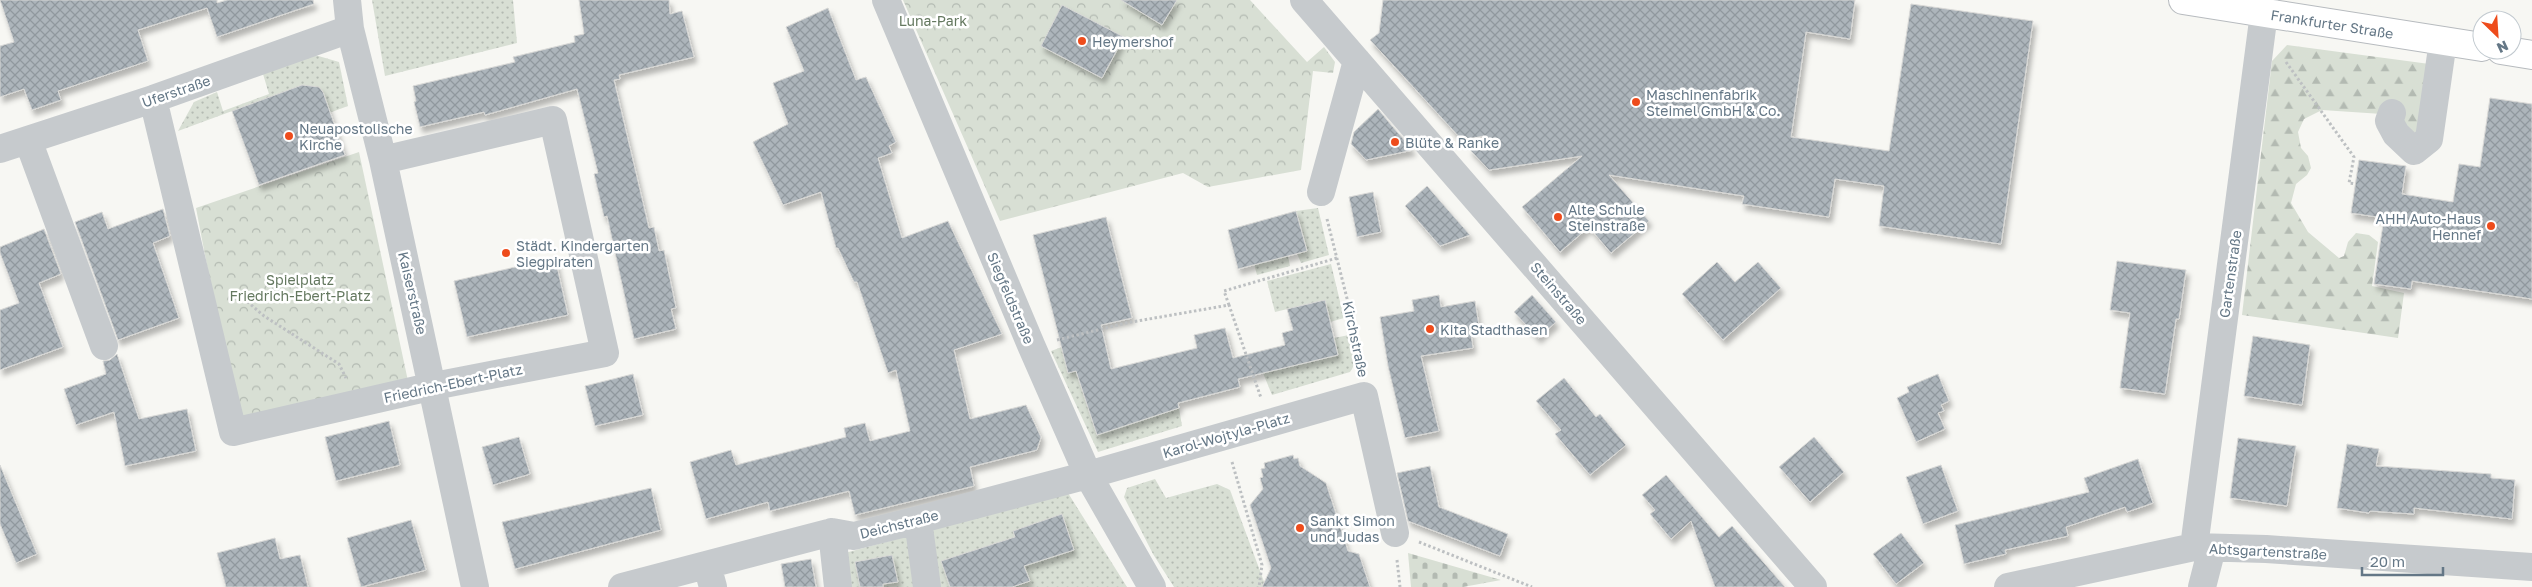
<svg xmlns="http://www.w3.org/2000/svg" width="2532" height="587" viewBox="0 0 2532 587" font-family="'Golos Text',sans-serif">
  <style>
    .grass { fill: url(#grass-dots) }
    .forest { fill: url(#forest-firs) }
    .cemetery { fill: url(#cemetery-stones) }
    .park { fill: url(#park-crowns) }
    .building { fill: url(#building-cross-hatch); stroke: #d8d8d6; filter: url(#shadow) }
    .lines { fill: none; stroke-linecap: round; stroke-linejoin: round }
    .major-casing { stroke: #b7bbbf; stroke-width: 30 }
    .path { stroke: #bdc0c2; stroke-width: 3; stroke-dasharray: 2.5 2.5; stroke-linecap: butt }
    .minor { stroke: #c6cacd; stroke-width: 28 }
    .major { stroke: #fff; stroke-width: 28 }
    .poi-dot { fill: #ee4c1c; stroke: #fff; stroke-width: 2 }
    .labels { text-anchor: middle; dominant-baseline: central; stroke-width: 5; stroke-linejoin: round; paint-order: stroke }
    .park-label { font-size: 14px; fill: #64785f; stroke: #fff }
    .street-label { font-size: 14px; fill: #647786; stroke: #fff }
    .poi-label { font-size: 14px; fill: #647786; stroke: #fff; text-anchor: start }
  </style>
  <defs>
    <pattern id="grass-dots" width="8" height="8" patternUnits="userSpaceOnUse" patternTransform="scale(1.25)"><rect width="8" height="8" fill="#d8dfd4"/><path d="M2 2h.1M6 6h.1" fill="none" stroke="#b3bab2" stroke-width="1.8" stroke-linecap="round"/></pattern>
    <pattern id="forest-firs" width="22" height="20" patternUnits="userSpaceOnUse" patternTransform="scale(1.25)"><rect width="22" height="20" fill="#d8dfd4"/><path d="M5 1l3.5 6h-7zM16 11l3.5 6h-7z" fill="#b3bab2"/></pattern>
    <pattern id="cemetery-stones" width="16" height="16" patternUnits="userSpaceOnUse" patternTransform="scale(1.25)"><rect width="16" height="16" fill="#d8dfd4"/><path d="M2 7V4a2 2 0 0 1 4 0v3zM10 15v-3a2 2 0 0 1 4 0v3z" fill="#b3bab2"/></pattern>
    <pattern id="park-crowns" width="20" height="18" patternUnits="userSpaceOnUse" patternTransform="scale(1.25)"><rect width="20" height="18" fill="#d8dfd4"/><path d="M2 6a3 3 0 1 1 6 0M12 15a3 3 0 1 1 6 0" fill="none" stroke="#b3bab2"/></pattern>
    <pattern id="building-cross-hatch" width="8" height="8" patternUnits="userSpaceOnUse" patternTransform="scale(1.25)"><rect width="8" height="8" fill="#adb5bb"/><path d="M0 0l8 8M0 8l8-8" fill="none" stroke="#90989e"/></pattern>
    <filter id="shadow"><feDropShadow dx="3" dy="5.5" stdDeviation="2.5" flood-color="#0004"/></filter>
  </defs>
  <rect width="100%" height="100%" fill="#f7f7f3"/>
  <path class="grass" d="M372,0H513L517,43L385,76Z
    M315,55L339,62L348,106L329,113L295,88L178,131L194,102L217,92L223,111L269,94L263,74Z
    M1318,208L1329,255L1301,263L1297,253L1307,250L1296,211Z
    M1250,249L1288,256L1290,266L1257,275Z
    M1331,264L1344,318L1330,322L1334,338L1349,335C1353,349 1359,360 1350,372L1272,395L1263,373L1338,355L1325,300L1275,312L1267,281Z
    M1062,347L1068,373L1076,371L1097,435L1179,408L1182,426L1098,452L1051,351Z
    M1155,479L1166,498L1217,484L1230,490L1266,587H1174L1153,554L1124,497L1127,488Z
    M1068,493L1127,587H833L830,557Z"/>
  <path class="forest" d="M2287,45L2437,65L2428,130L2403,135L2398,128L2405,108L2401,105L2382,114L2322,110L2304,119L2298,132L2301,148L2308,156L2311,168L2307,175L2296,184L2291,203L2308,232L2339,258L2344,256L2348,242L2356,233L2369,235L2378,242L2372,286L2404,293L2398,338L2242,315L2272,61Z"/>
  <path class="cemetery" d="M1408,553L1501,580L1463,587H1411Z"/>
  <path class="park" d="M903,0H1250L1307,62L1324,47L1335,62L1333,73L1313,71L1301,170L1208,187L1183,173L1000,221Z
    M359,152L408,381L242,419L213,297L196,208Z"/>
  <path class="building" d="M0,0H217V3L227,0H313L314,4L217,37L207,8L138,30L148,61L58,91L61,100L32,110L24,89L0,97V46L14,42Z
    M579,0H669L670,14L682,11L694,57L619,75L620,79L614,80L649,228L654,227L659,251L664,250L676,308L671,309L676,329L634,339L607,216L604,217L594,174L598,173L577,89L485,115L484,112L420,127L414,102L416,101L413,86L515,62L513,57L575,42L574,36L584,34Z
    M1121,0H1177L1162,25Z
    M1383,0H1855L1850,39L1806,32L1791,137L1889,151L1911,4L2033,21L2001,244L1879,226L1884,186L1835,179L1829,217L1742,204L1744,196L1609,175L1649,221L1611,253L1589,227L1560,252L1522,207L1582,156L1489,170L1469,149L1484,136L1462,140L1370,40L1379,33Z
    M1062,5L1124,37L1102,78L1041,46Z
    M828,8L856,80L866,77L896,142L889,146L892,153L878,158L902,238L948,221L1002,334L954,350L970,419L1026,405L1041,437L1037,450L970,467L974,486L855,515L849,491L770,511L768,502L706,519L690,462L731,450L736,465L846,437L844,428L865,423L870,441L910,431L896,370L888,373L857,282H854L838,248H836L821,192L783,205L753,142L788,124L773,83L804,71L786,27Z
    M302,85L319,87L323,92L345,155L259,185L232,111Z
    M2490,98L2532,104V299L2412,281L2411,289L2374,284L2384,218L2351,213L2359,160L2406,166L2402,194L2453,202L2459,164L2480,167Z
    M1378,109L1392,126L1413,150L1366,160L1351,144L1354,132Z
    M1427,186L1470,235L1440,246L1405,206Z
    M1373,192L1381,232L1357,237L1349,197Z
    M163,209L170,236L153,243L179,318L118,340L75,222L102,212L108,229Z
    M1296,211L1307,251L1238,269L1228,230Z
    M1106,217L1132,318L1101,325L1111,369L1197,348L1194,335L1225,328L1233,358L1285,345L1282,333L1293,330L1287,309L1325,300L1338,355L1238,379L1240,387L1178,403L1179,408L1097,435L1076,371L1068,373L1033,235Z
    M44,229L61,274L39,283L63,347L0,370V310L19,303L0,253V247Z
    M555,258L568,315L467,337L454,281Z
    M2117,261L2186,270L2179,319H2176L2165,394L2120,388L2130,313L2110,310Z
    M1717,262L1735,282L1758,262L1781,288L1723,340L1682,294Z
    M1439,295L1441,307L1475,301L1479,326L1470,328L1473,348L1421,356L1439,431L1405,438L1388,366L1380,317L1414,311L1412,300Z
    M1532,295L1556,322L1538,338L1514,312Z
    M2253,336L2310,345L2302,405L2244,396Z
    M117,354L139,419L187,409L196,451L125,466L114,412L76,425L64,389L106,374L103,361L110,360Z
    M633,374L643,415L595,426L585,386Z
    M1938,374L1949,401L1941,405L1944,411L1938,413L1945,429L1916,442L1897,398L1909,392L1907,387Z
    M1564,378L1596,417L1600,414L1626,445L1590,475L1555,434L1561,430L1536,401Z
    M389,421L400,465L336,481L325,437Z
    M519,437L530,474L493,485L482,447Z
    M1814,437L1844,472L1810,502L1779,467Z
    M2238,438L2296,446L2287,506L2230,498Z
    M2347,444L2379,449L2376,466L2491,474V478L2515,480L2512,519L2414,508V514L2370,511L2369,513L2337,508Z
    M1293,455L1294,459L1298,458L1300,466L1326,483L1348,551L1359,554L1370,587H1262L1271,568L1250,505L1263,489L1260,478L1263,477L1261,469L1265,468L1264,463Z
    M2138,459L2153,503L2127,512L2125,507L2066,527L2068,536L2005,550L2006,554L1964,564L1955,525L2089,492L2084,478Z
    M0,465L37,554L16,563L0,524Z
    M1941,465L1958,511L1923,524L1906,477Z
    M1430,466L1439,507L1508,534L1500,556L1408,521L1397,473Z
    M1666,475L1719,537L1732,526L1785,587H1715L1691,521L1671,539L1650,514L1655,510L1642,495Z
    M651,488L661,530L515,569L502,522Z
    M1062,514L1074,550L1024,566L1030,581L1012,587H950L941,561L1015,537L1013,531Z
    M411,520L426,570L361,587L347,538Z
    M1901,533L1924,563L1896,584L1873,554Z
    M275,538L280,559L300,555L308,587H226L217,553Z
    M892,555L898,582L883,584V587H860L855,562Z
    M811,559L816,587H785L781,564Z"/>
  <g class="lines">
    <g class="major-casing">
      <g id="major">
        <path id="s1" d="M2183,0L2482,47"/>
        <path d="M2501,50L2532,55"/>
      </g>
    </g>
    <path class="path" d="M2286,62L2354,157L2349,183L2356,184
      M1327,219L1365,370
      M229,297H242L264,316L339,364L346,378
      M1229,305L1224,291L1337,258
      M1057,340L1126,323L1229,305L1261,398
      M1232,462L1262,565L1259,587
      M1419,542L1532,587
      M1397,560L1400,587"/>
    <path class="minor" d="M347,0L350,29L383,160L475,587
      M886,0L1031,345L1088,475L1152,587
      M1304,0L1813,587
      M153,99L233,432L434,386L605,353L553,120L383,160
      M2392,113L2389,121L2396,134L2414,151L2429,139L2443,41
      M28,140L104,346
      M0,149L153,99L350,29
      M1321,192L1357,61
      M918,520L927,587
      M832,532L838,587
      M2194,547L2264,13V0
      M707,565L713,587
      M622,587L832,532L854,536L918,520L1088,475L1364,396L1395,533
      M2008,587L2194,547L2266,549L2532,567
      M2202,587L2212,548"/>
    <use href="#major" class="major"/>
  </g>
  <g class="poi-dot">
    <circle cx="1082" cy="41" r="5"/>
    <circle cx="1636" cy="102" r="5"/>
    <circle cx="289" cy="136" r="5"/>
    <circle cx="1395" cy="142" r="5"/>
    <circle cx="1558" cy="217" r="5"/>
    <circle cx="2491" cy="226" r="5"/>
    <circle cx="506" cy="253" r="5"/>
    <circle cx="1430" cy="329" r="5"/>
    <circle cx="1300" cy="528" r="5"/>
  </g>
  <g class="labels">
    <g class="park-label">
      <text x="933" y="20">Luna-Park</text>
      <text x="300" y="279">Spielplatz<tspan x="300" dy="16">Friedrich-Ebert-Platz</tspan></text>
    </g>
    <g class="street-label">
      <text stroke="none"><textPath href="#s1" startOffset="151">Frankfurter Straße</textPath></text>
      <text transform="translate(176 91) rotate(-19)">Uferstraße</text>
      <text transform="translate(2230 274) rotate(-82)">Gartenstraße</text>
      <text transform="translate(413 293) rotate(77)">Kaiserstraße</text>
      <text transform="translate(1559 293) rotate(49)">Steinstraße</text>
      <text transform="translate(1011 298) rotate(67)">Siegfeldstraße</text>
      <text transform="translate(1356 339) rotate(78)">Kirchstraße</text>
      <text transform="translate(453 383) rotate(-12)">Friedrich-Ebert-Platz</text>
      <text transform="translate(1226 435) rotate(-16)">Karol-Wojtyla-Platz</text>
      <text transform="translate(899 524) rotate(-14)">Deichstraße</text>
      <text transform="translate(2268 551) rotate(3)">Abtsgartenstraße</text>
    </g>
    <g class="poi-label">
      <text x="1092" y="41">Heymershof</text>
      <text x="1646" y="94">Maschinenfabrik<tspan x="1646" dy="16">Steimel GmbH &amp; Co.</tspan></text>
      <text x="299" y="128">Neuapostolische<tspan x="299" dy="16">Kirche</tspan></text>
      <text x="1405" y="142">Blüte &amp; Ranke</text>
      <text x="1568" y="209">Alte Schule<tspan x="1568" dy="16">Steinstraße</tspan></text>
      <text x="2481" y="218" text-anchor="end">AHH Auto-Haus<tspan x="2481" dy="16">Hennef</tspan></text>
      <text x="516" y="245">Städt. Kindergarten<tspan x="516" dy="16">Siegpiraten</tspan></text>
      <text x="1440" y="329">Kita Stadthasen</text>
      <text x="1310" y="520">Sankt Simon<tspan x="1310" dy="16">und Judas</tspan></text>
    </g>
  </g>
  <g transform="translate(2497 35) rotate(155)"><circle r="24" fill="#ffffff" stroke="#c1c9cf"/>
  <path d="M0-4L9 19L0 12L-9 19Z" fill="#ee4c1c"/>
  <text y="-8" font-size="14" font-weight="bold" text-anchor="middle" fill="#647786">N</text>
  </g>
  <path d="M2362 567v8h81v-8" fill="none" stroke="#647786" stroke-width="2.5"/>
  <text x="2370" y="567" font-size="15" fill="#647786" stroke="#ffffff" stroke-width="4" paint-order="stroke">20 m</text>
</svg>
